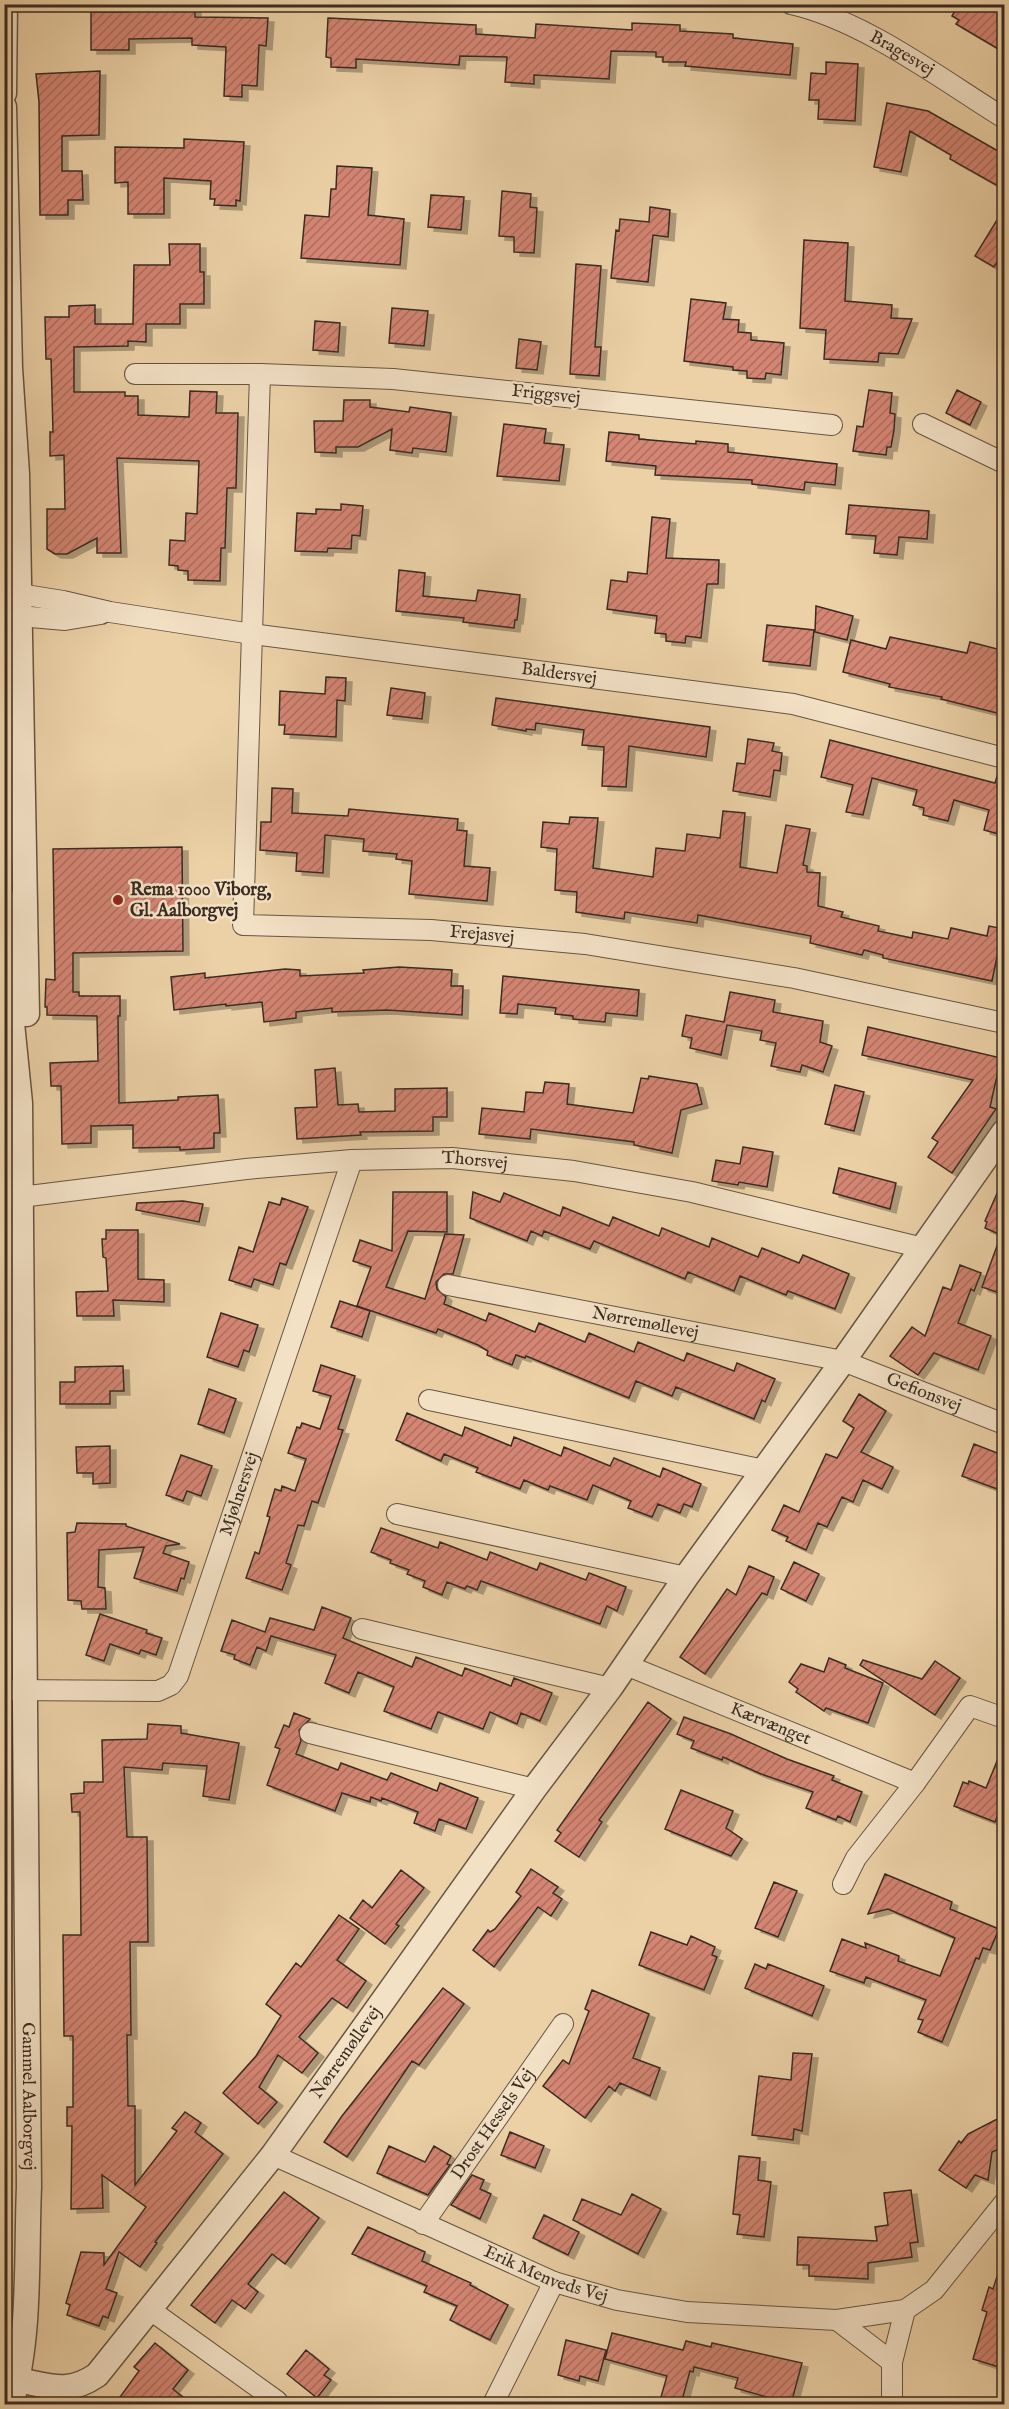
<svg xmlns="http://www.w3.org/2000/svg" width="1009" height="2409" viewBox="0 0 1009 2409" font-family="'IM FELL English',serif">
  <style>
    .building { fill: url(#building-hatch); stroke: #3a2c21; stroke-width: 1.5; filter: url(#shadow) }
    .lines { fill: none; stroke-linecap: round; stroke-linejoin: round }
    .minor-casing { stroke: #665542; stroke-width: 22 }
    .tertiary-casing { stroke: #665542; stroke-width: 27 }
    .minor { stroke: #f3e1c6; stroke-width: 20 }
    .tertiary { stroke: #f3e1c6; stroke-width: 24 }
    .poi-dot { fill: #8f2418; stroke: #f3e1c6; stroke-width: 2 }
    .labels { text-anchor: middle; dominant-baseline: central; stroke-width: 5; stroke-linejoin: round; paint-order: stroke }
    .street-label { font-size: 18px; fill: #3a2c21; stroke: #f3e1c6 }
    .poi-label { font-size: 18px; font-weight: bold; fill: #3a2c21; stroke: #f3e1c6; text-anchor: start }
  </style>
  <defs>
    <pattern id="building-hatch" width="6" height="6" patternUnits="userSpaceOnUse" patternTransform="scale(1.5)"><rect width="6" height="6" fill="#d48573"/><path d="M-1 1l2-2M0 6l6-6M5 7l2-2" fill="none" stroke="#ad6d5e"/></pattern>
    <filter id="shadow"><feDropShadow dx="6" dy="4" stdDeviation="0" flood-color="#0004"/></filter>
  </defs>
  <rect width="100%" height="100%" fill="#ecd1a7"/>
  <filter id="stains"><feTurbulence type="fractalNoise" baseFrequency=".00333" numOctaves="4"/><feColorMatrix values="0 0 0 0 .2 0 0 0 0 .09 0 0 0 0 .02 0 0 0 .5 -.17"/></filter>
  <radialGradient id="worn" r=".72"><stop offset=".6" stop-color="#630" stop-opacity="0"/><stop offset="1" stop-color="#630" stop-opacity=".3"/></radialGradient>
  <path class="building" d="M959,4H1005V53L956,24L959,20L952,16Z
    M128,6H195V17L268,18L266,46L259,45L257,86L242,85V97L224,96L226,47L192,45V38L129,39V50H91V12H128Z
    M328,18L476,25V34L535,38L536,24L632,30V23L680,25V31L733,34V38L793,44L790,75L685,66L686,62H663V57H656V52L611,51L609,79L534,75V84L505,82L507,57L460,56L459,65L356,59V68L331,67V58L326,57Z
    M826,62L858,64L855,121L818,119L819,100H809L811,73L826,74Z
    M100,71L99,135L62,136V171H82L83,200H68V215H40L39,102L36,74Z
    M887,103L928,111L1005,155V190L950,159L951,155L910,131L901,172L874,167Z
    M184,139L244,142L240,201L236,200V206L214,205L215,199H210L211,181L164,178V214H128V182L115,183V147L184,148Z
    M337,166L372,168L368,215L404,219L400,265L301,258L305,215L329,217L331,189H336Z
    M502,191L531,194L530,207L537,208L534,253L514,252V237L499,236Z
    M431,195L464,197L461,230L428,227Z
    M650,207L670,210L668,237L653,235L648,282L611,278L616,230L619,231L620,219L649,222Z
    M1005,207V249L994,267L975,256Z
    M804,240L848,243L845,301L892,305L891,318L912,319L898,354L879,353L878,362L824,359L826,330L800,328Z
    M169,244H200V272H204V304H180V324H146V342L128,341V346L74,347V392H125V396H138V415L189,417L190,391L217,392L216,413H238L236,488H227L225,548H221L220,581L188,580V571L178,570V566L169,565L170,540L185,541L186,513L197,514L199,461L117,458L121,553H97V538L67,554H55L47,549V509H65L64,455L50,456V432H53L51,359H46L45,317H69V306L95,305V324H133L134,265H170Z
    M576,264L601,266L595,347H601L599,376L570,374Z
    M691,299L726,303L723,319L739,320L738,332L751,333V340L784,343L781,375L766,373L765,379L747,378V371L733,370V367L684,361Z
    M392,308L428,311L424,346L389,343Z
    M315,321L340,323L338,352L313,350Z
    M519,339L541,342L537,370L516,368Z
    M869,390L892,393L890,413L895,414L894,430L891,447H887L886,455L853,451L857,426L863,427Z
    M957,390L981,402L970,425L946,413Z
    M344,400H370V407L409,412L410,407L451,413L446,452L413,448L412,453L390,450L392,429L358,447H336V453L315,452L314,421H343Z
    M504,424L546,429L544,443L564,445L559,481L497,476Z
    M609,432L639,435V439L696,444V441L728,444V452L837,464L835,485L805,482L804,490L752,484V480L655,475L656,466L606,461Z
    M341,504L363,506L360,536L352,535L351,549L328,548L327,552L295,551L297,513L316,514V509L341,510Z
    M849,505L929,511L927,539L899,537L897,555L874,553L876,536L846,534Z
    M652,517L670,519L666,558L719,560L718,584H707L701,638L686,636L685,643L666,641V634L655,633L657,616L607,609L611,580L627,582L628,572L647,574Z
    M399,570L425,573L423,596L476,601L478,590L520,595L517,620H515L514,628L463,622L464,618L396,611Z
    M816,606L853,616L847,640L815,632Z
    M767,625L814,630L810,666L763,661Z
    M890,637L967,653L970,642L1005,651V715L941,699L942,697L889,687L890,684L843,672L851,640L886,649Z
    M326,677L346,678L345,701L337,700L336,737L284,734L285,725H279L280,691L325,694Z
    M391,688L425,693L422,719L387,715Z
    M496,698L710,727L706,757L629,746L626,787L602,786L604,747L582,745L584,730L536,723L535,730L526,729V731L492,725Z
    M748,739L774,743L772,751L782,753L780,771L774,770L770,797L733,791L737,763L745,764Z
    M830,740L995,783L998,773L1005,774V824L1002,835L984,830L989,810L954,800L948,821L923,815L924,808L913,805L917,790L872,778L863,815L846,812L853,785L821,777Z
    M272,788L293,789L292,813L348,816L349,809L458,819L457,830L467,831L464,866L490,868L487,901L409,894L412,861L396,859L397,854L363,851L364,839L325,835L323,873L296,871L297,853L260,850L261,822H271Z
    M723,811L745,813L740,867L777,873L786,825L810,829L803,865L807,866V872L820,873L818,906L843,912L841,917L879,926L878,931L912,938L913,932L948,939L951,928L987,936L989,926L1005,929V954L998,952L992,981L883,958V955L864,950L862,955L810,943L811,936L698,915L697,923L625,912L624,919L576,912L577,892L555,890L557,849L541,847L543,822L569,824L570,817L598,818L593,868L653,877L656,848L685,851L687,834L720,838Z
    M182,847L183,951L73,953V992H79V996H120V1016H118L119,1103L178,1100V1097L218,1095L220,1133H214V1148L180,1150V1147L133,1148V1125L91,1126V1143L62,1144L61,1086H51L50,1063L98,1061L97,1016L47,1015V1007H45L46,979L55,980L53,849Z
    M399,967L452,970L451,986H463L462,1015L387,1010L332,1012V1008L296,1012V1018L264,1022L262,1002L226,1006V1004L174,1010L171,977L205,973V978L285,969L300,970V976L364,973L363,970Z
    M503,976L639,990L637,1016L606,1013L605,1022L573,1019V1016L555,1014L556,1008L518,1004L517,1014L500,1013Z
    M730,992L775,1000L773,1012L823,1021L820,1042L832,1046L823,1072L802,1065L800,1072L771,1066L776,1043L760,1040L762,1031L727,1025L721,1055L690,1048L692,1038L682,1036L686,1015L724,1022Z
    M868,1027L1001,1058L990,1107L996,1109L952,1173L928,1157L938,1142L932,1138L973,1080L862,1055Z
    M335,1068L338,1105L358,1104L359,1112L395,1111V1089L447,1088V1117H433V1131L360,1132L361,1135L297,1139L295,1108L317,1107L315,1070Z
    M649,1076L697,1084L702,1104L681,1110L672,1153L634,1145V1142L531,1129L530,1139L479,1134L482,1108L524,1112L526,1092L543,1093L545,1082L569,1084L567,1104L633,1113L641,1078L648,1079Z
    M835,1085L864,1092L854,1131L825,1124Z
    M743,1147L773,1152L767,1187L739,1182L738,1185L712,1181L716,1160L740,1164Z
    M839,1168L896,1183L890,1209L833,1193Z
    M1005,1175V1295L982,1287L1001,1235L985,1228L987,1222L985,1221Z
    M393,1192H447V1232L408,1231L386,1287L425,1299L445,1234L464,1235L453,1274H444L436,1282L437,1289L446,1297L444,1304L486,1321L489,1313L535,1332L539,1323L585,1342L589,1333L634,1352L638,1342L684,1361L687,1353L734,1371L737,1363L775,1379L765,1402L762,1400L754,1419L676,1387L672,1396L636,1381L629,1398L526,1356L525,1358L516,1355L512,1365L487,1355L488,1351L478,1345L438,1329L436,1333L357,1306L371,1267L353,1261L360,1240L392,1251Z
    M473,1192L500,1202L504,1193L560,1216L563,1207L609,1226L613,1217L659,1236L662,1228L709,1247L712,1238L758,1257L762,1248L799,1263L803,1255L849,1274L835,1309L788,1291L786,1295L740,1276L734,1291L688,1272L685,1279L594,1241L590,1249L544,1231L542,1236L531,1231L527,1241L470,1218Z
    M282,1198L308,1207L286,1265L280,1263L273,1285L254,1279L251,1287L229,1280L239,1247L253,1252L269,1202L280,1205Z
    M183,1201L203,1204L199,1222L136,1210L137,1203Z
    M106,1230H138V1279L164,1280V1302L113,1300L114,1316H77L76,1292L108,1291L106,1258L103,1257L102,1239H106Z
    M960,1265L981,1273L974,1291L971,1289L958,1323L991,1336L978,1370L934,1353L918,1375L890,1356L912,1327L925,1336L943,1287L951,1290Z
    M340,1301L370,1311L362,1337L331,1327Z
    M221,1313L258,1325L249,1352L244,1350L238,1367L207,1357Z
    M321,1365L355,1376L338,1429L343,1430L318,1503L312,1501L304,1526L298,1525L286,1563L291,1565L282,1590L246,1578L255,1552L259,1554L270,1517L267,1516L275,1489L281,1491L282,1486L295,1491L306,1459L288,1453L297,1427L300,1428L302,1423L320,1429L331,1396L313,1391Z
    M123,1366L124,1391H110V1404H60V1382H75V1367Z
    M209,1389L236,1399L224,1433L198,1424Z
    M859,1394L886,1411L861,1452L893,1467L882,1489L863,1480L853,1502L842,1497L827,1527L818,1523L806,1550L786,1541L788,1537L772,1530L784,1505L799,1512L826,1454L837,1458L854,1428L843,1421Z
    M407,1413L462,1436L465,1427L511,1446L514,1437L561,1456L564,1447L610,1466L614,1458L660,1477L663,1468L701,1484L692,1507L684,1504L680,1513L658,1504L652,1517L628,1508L631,1501L593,1485L587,1500L550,1486L548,1490L524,1480L520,1489L476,1472L478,1468L444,1454L441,1461L396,1440Z
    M974,1444L1005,1456V1492L962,1476Z
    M110,1446V1483L93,1484V1473H77L76,1447Z
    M181,1455L212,1466L201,1496L187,1491L183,1501L166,1495Z
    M77,1523L126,1524V1526L180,1544L166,1546L163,1553L189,1562L184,1579L181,1578L177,1591L134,1578L144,1547L99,1550L98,1587L105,1588L106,1609H82L81,1601L68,1600L67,1533L75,1532Z
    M381,1528L438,1548L440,1542L487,1560L490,1552L537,1570L540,1563L586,1580L589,1573L626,1587L617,1611L607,1606L600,1624L481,1581L477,1590L467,1586L465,1589L447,1582L442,1595L423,1587L425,1581L407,1574L409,1570L390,1563L391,1560L371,1552Z
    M794,1562L819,1574L806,1601L781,1589Z
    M749,1566L774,1577L767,1595L762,1593L705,1674L680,1657L727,1589L736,1595Z
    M322,1607L351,1618L343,1638L412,1667L416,1657L462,1676L465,1668L511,1686L514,1678L552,1693L540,1721L521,1713L517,1724L490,1712L483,1729L438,1712L431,1729L384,1711L394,1687L358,1672L349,1693L325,1683L336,1655L271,1636L266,1651L257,1647L250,1665L234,1659L235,1655L221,1651L232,1620L265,1632L270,1618L314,1630Z
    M100,1614L147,1630L146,1633L162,1638L156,1655L141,1650L139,1654L110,1644L104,1661L86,1655Z
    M829,1658L846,1665L845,1668L883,1683L868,1723L826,1708L824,1711L796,1692L798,1689L789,1682L801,1664L824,1672Z
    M863,1660L922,1679L935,1661L960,1678L935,1715L860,1665Z
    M648,1702L671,1719L599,1820L602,1822L579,1857L555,1841L561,1833L557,1830Z
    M294,1713L310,1719L299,1730L301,1741L296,1754L338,1770L341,1763L387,1780L391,1773L437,1791L440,1783L478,1798L466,1829L439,1819L435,1831L414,1823L418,1812L382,1798L381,1801L371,1797L370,1802L342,1793L335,1811L267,1785L280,1749L275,1747L284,1725L289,1727Z
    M684,1717L731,1734L787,1759L834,1776L832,1780L862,1792L850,1822L838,1816L836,1820L806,1808L813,1792L761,1774L723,1757L722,1760L691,1748L694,1741L677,1734Z
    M148,1724L181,1726V1733L239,1743L229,1800L203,1796L207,1766L163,1763L162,1770L124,1767L127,1837H147L148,1942H130L131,2035H127L128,2106H135V2185L177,2131L172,2128L185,2112L201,2123L195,2132L223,2154L155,2242L157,2243L140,2267L119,2252L106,2289L117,2293L108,2318L103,2316L99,2326L67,2315L70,2305L66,2303L81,2252L104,2253V2265L146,2207L102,2175L103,2208L71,2209L72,2126H67V2107H73V2036H64L63,1935H81L80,1812H72L71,1794L84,1793V1782H103L102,1740L147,1739Z
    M1004,1744L1005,1812L1000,1810L995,1822L954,1806L963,1782L968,1784L969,1781L986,1788Z
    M681,1790L733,1811L726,1828L742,1839L731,1856L665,1829Z
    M531,1869L558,1887L553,1893L562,1899L551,1916L538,1907L494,1967L473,1950L488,1930L490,1932L495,1929L521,1896L516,1892Z
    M401,1870L424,1888L396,1924L399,1926L385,1944L350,1918L363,1900L372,1908Z
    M885,1874L952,1902L950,1909L999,1929L990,1950L983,1948L979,1959L976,1958L942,2042L918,2032L923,2020L918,2019L926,2000L866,1977L864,1983L830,1971L842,1939L866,1948L865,1943L899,1956L898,1961L940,1976L955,1938L888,1909L868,1914Z
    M774,1882L797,1891L778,1937L755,1928Z
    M339,1915L359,1929L337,1960L366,1981L347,2008L332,1998L299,2037L318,2053L302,2073L278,2055L259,2087L277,2102L258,2124L223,2093L256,2056L281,2016L266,2004L296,1963L301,1967Z
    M651,1932L687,1945L691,1936L715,1947L712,1955L717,1957L704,1990L639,1965Z
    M755,1964L766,1969L768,1964L824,1986L812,2016L745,1988Z
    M443,1988L464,2004L419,2065L412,2061L347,2157L324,2142L342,2116Z
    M592,1990L649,2014L633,2058L660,2068L650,2096L620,2083L615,2091L609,2086L585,2118L543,2086L563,2060L569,2064L589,2011L585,2009Z
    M793,2053L812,2054L802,2131L794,2129L793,2140L752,2135L759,2076L791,2080Z
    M1005,2115V2146L992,2152L988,2180L975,2175L966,2188L939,2170L959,2141L961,2143L968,2134Z
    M510,2132L544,2146L535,2168L501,2155Z
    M389,2146L425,2162L434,2146L451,2156L447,2164L450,2165L428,2195L377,2173Z
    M739,2156L760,2158L758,2180L771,2182L764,2237L737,2234L740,2215L733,2214Z
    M472,2175L484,2180L480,2189L491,2194L480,2219L451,2205Z
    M911,2190L918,2242L910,2243L912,2257L868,2263V2279L809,2276V2265H797L798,2237L877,2241L875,2227L888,2225L884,2193Z
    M284,2192L319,2218L285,2264L272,2254L248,2284L258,2292L245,2309L232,2300L215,2323L191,2305Z
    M632,2194L661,2209L638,2254L573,2220L582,2199L621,2215Z
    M544,2215L579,2232L568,2255L533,2238Z
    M368,2227L425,2252L422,2261L471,2283L470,2285L508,2305L490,2340L450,2320L457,2306L424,2292L427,2286L352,2254Z
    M1000,2267L1005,2268V2369L973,2359L987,2312L982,2310L989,2287L993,2289Z
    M612,2333L683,2350L686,2341L711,2347L712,2343L802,2363L791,2404L735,2388L738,2378L694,2367L693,2372L690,2371L681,2404H659L667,2376L605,2359Z
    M566,2340L606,2350L598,2381L580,2376L579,2381L558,2375Z
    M155,2343L188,2370L173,2389L191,2404H115L139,2371L134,2367Z
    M306,2350L329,2369L324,2375L331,2380L317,2398L287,2374Z"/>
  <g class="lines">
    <g class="minor-casing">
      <g id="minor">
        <path id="s1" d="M791,4C863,20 941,79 1004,118"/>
        <path d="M135,374H260"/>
        <path d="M923,424L1004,463"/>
        <path id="s2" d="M832,425L393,379L260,374L243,925L431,930L585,944L794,978L1004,1023"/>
        <path id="s3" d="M19,594L63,601L110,612L252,634L793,704L1004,758"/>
        <path d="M19,616L65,620L101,614"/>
        <path id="s4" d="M21,1197L246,1169L352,1160L452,1158L574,1171L692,1192L923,1248"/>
        <path id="s5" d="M448,1285L843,1361L1004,1424"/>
        <path d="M429,1400L764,1470"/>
        <path d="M397,1514L686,1577"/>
        <path d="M362,1629L610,1688"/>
        <path id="s6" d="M626,1665L915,1783"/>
        <path id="s7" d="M4,1690L158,1691L171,1685L178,1676L352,1160"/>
        <path d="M310,1733L534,1789"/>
        <path d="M843,1884L856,1858L915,1783L970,1706L1004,1718"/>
        <path id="s8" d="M273,2155L554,2282L617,2300L687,2312L837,2320L905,2310L934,2290L1004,2203"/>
        <path id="s9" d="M423,2224L563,2024"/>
        <path d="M149,2309L277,2401"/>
        <path d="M837,2320L892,2362"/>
        <path d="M493,2404L554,2282"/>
        <path d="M892,2404V2362L905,2310"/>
      </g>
    </g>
    <g class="tertiary-casing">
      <g id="tertiary">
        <path d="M4,93L5,4"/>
        <path d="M4,107L10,368L17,474L27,1014"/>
        <path id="s10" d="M4,900L12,1023L20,1103L29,2187C26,2257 31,2337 11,2404"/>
        <path id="s11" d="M18,2380C50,2386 68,2395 97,2375L273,2155L534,1789L610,1688L686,1577L843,1361L1004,1132"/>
      </g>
    </g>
    <use href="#minor" class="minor"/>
    <use href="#tertiary" class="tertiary"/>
  </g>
  <circle class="poi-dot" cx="118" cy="900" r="6"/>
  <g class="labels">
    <g class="street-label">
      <text stroke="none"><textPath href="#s1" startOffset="122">Bragesvej</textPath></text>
      <text transform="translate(546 395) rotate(6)">Friggsvej</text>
      <text stroke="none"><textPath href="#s3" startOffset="546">Baldersvej</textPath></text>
      <text stroke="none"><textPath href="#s2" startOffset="1365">Frejasvej</textPath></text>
      <text stroke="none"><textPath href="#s4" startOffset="456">Thorsvej</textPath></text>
      <text stroke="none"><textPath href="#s5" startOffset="201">Nørremøllevej</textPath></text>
      <text stroke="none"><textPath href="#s5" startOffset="489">Gefionsvej</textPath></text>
      <text stroke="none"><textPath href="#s7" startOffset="372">Mjølnersvej</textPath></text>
      <text stroke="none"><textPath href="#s6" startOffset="156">Kærvænget</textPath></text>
      <text stroke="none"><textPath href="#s11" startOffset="490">Nørremøllevej</textPath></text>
      <text stroke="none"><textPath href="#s10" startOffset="1197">Gammel Aalborgvej</textPath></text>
      <text stroke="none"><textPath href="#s9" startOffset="122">Drost Hessels Vej</textPath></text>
      <text stroke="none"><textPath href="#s8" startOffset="298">Erik Menveds Vej</textPath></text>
    </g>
    <g class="poi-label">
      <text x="130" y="890">Rema 1000 Viborg,<tspan x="130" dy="21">Gl. Aalborgvej</tspan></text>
    </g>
  </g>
  <rect width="1009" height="2409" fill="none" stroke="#ecd1a7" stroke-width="24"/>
  <rect x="6" y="6" width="997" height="2397" fill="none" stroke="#3a2c21" stroke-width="3"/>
  <rect x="12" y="12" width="985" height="2385" fill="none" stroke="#3a2c21" stroke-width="1.5"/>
  <rect width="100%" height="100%" filter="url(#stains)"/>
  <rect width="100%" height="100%" fill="url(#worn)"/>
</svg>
